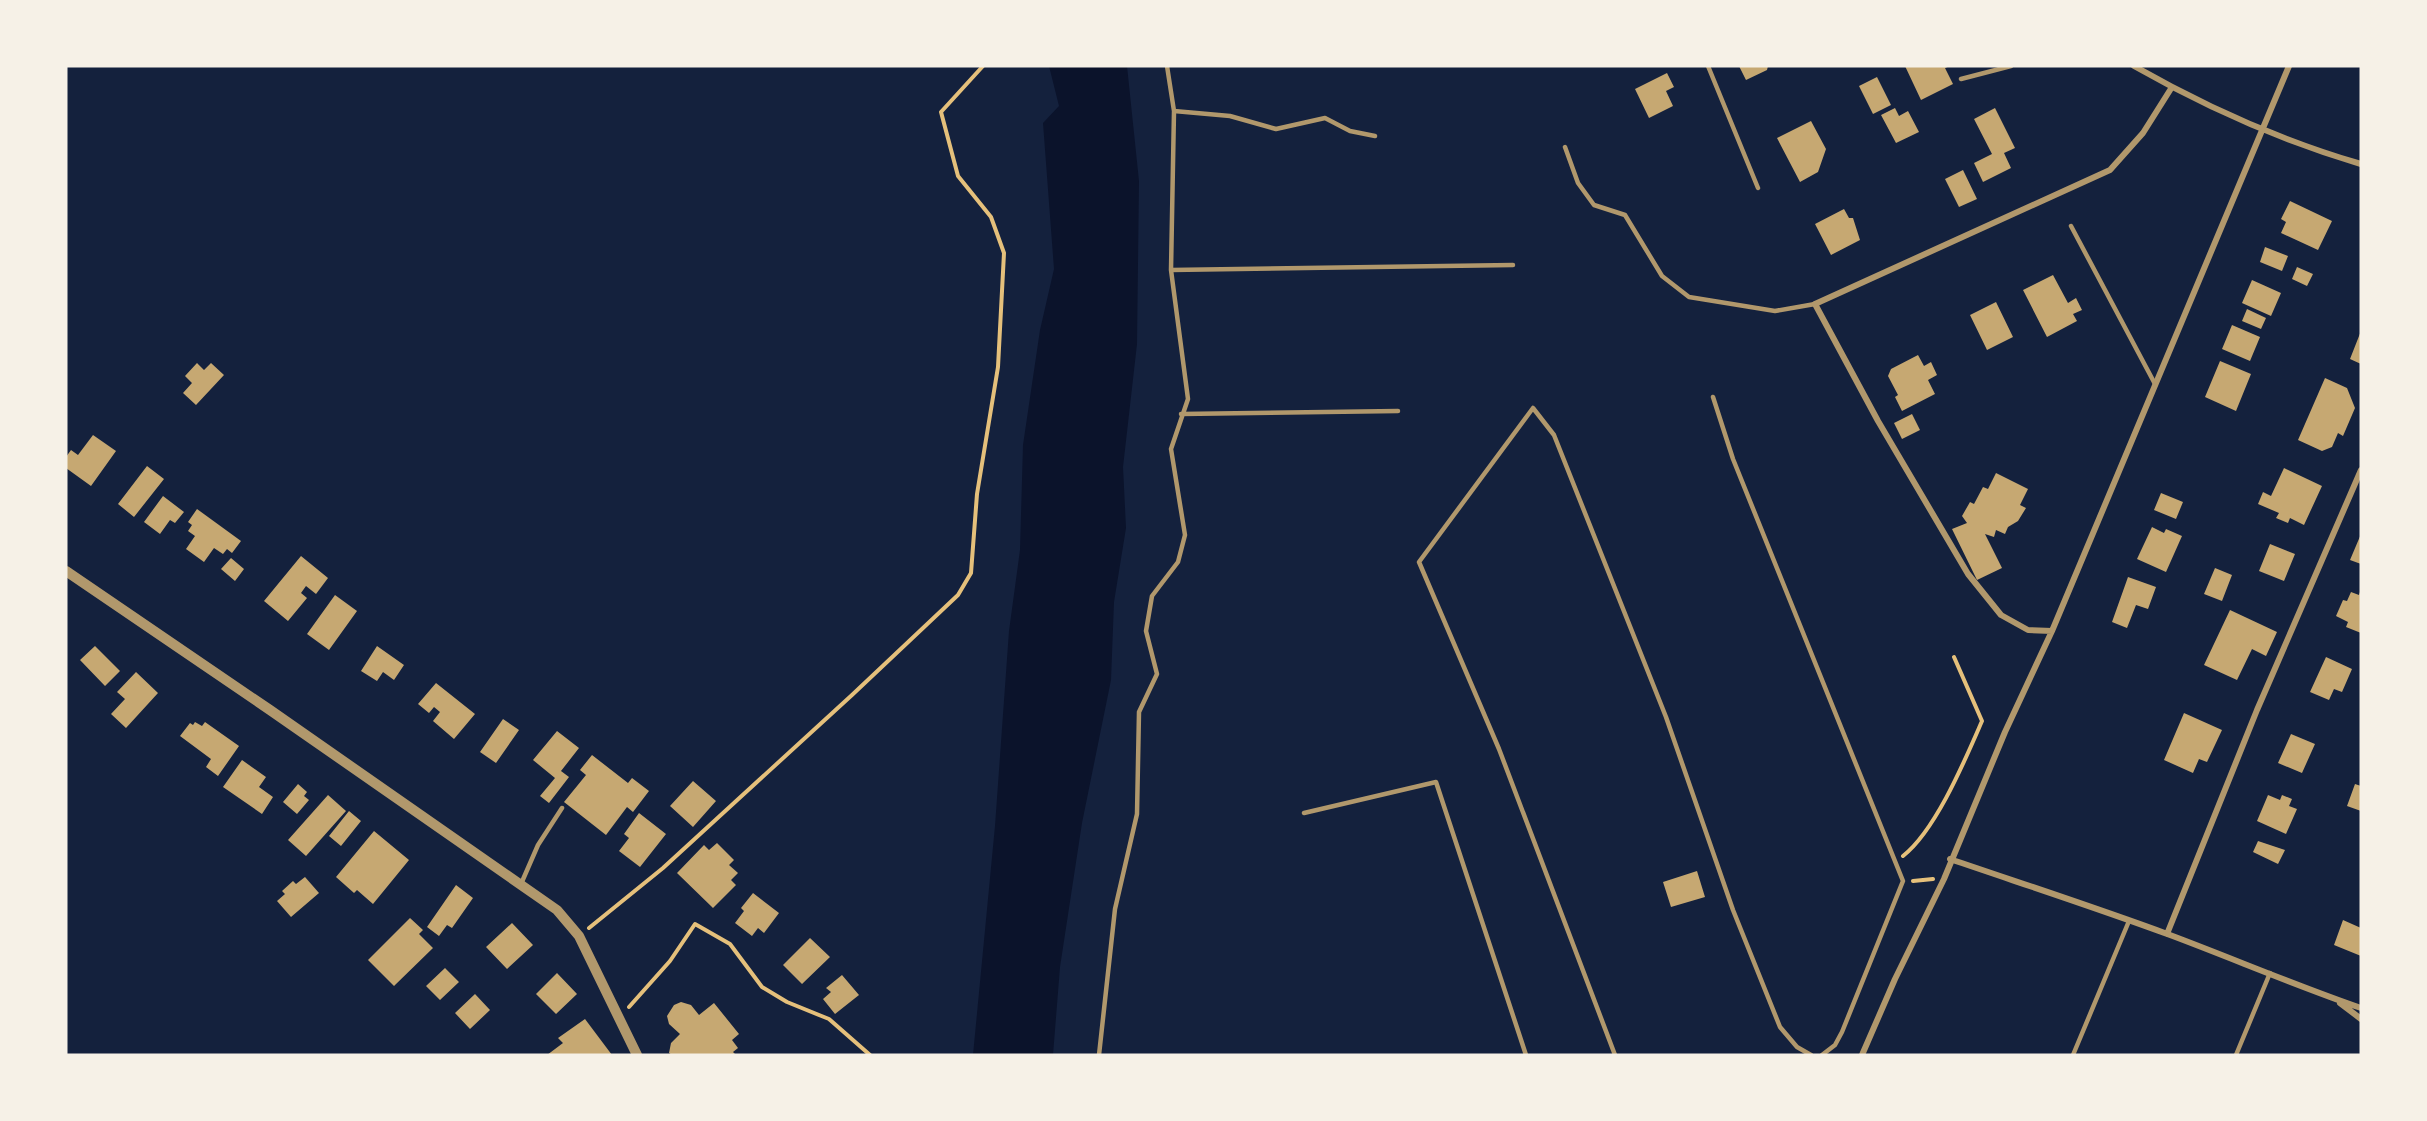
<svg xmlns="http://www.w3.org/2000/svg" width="2427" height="1121" viewBox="0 0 2427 1121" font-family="Raleway,sans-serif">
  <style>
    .water { fill: #0b132b }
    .building { fill: #c6a872 }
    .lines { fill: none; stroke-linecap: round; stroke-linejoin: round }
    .path { stroke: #e5c07b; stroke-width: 4 }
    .service { stroke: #b1986c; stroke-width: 4.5 }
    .minor { stroke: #b1986c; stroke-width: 6 }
    .tertiary { stroke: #b1986c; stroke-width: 10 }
  </style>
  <rect width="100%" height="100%" fill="#14213d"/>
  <path class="water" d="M1049,66H1127L1139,181L1137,344L1123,467L1126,528L1114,602L1111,680L1082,823L1060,967L1053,1055H973L995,826L1009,631L1020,550L1023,445L1040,330L1054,269L1043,123L1059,106Z"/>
  <path class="building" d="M1739,66H1768L1767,70L1746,80Z
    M1905,66H1950L1945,68L1953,84L1921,100Z
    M1667,73L1674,87L1666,91L1673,106L1649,118L1635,89Z
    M1877,77L1891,105L1873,114L1859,86Z
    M1895,108L1899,116L1908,111L1919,132L1896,143L1881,115Z
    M1995,108L2015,148L2004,153L2011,168L1983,182L1974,163L1992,154L1974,119Z
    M1811,121L1826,149L1818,172L1800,182L1777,138Z
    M1963,170L1977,199L1959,207L1945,179Z
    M2290,201L2332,221L2318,250L2281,233L2286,222L2281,219Z
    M1844,209L1849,218H1853L1860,240L1831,255L1815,224Z
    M2265,247L2288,256L2282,271L2260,262Z
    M2297,267L2313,274L2307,286L2292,279Z
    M2053,275L2068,303L2076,298L2082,310L2073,314L2077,321L2047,337L2023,290Z
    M2252,280L2281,293L2271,316L2242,303Z
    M1996,302L2013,337L1987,350L1970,315Z
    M2247,309L2266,318L2261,329L2242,321Z
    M2232,325L2260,337L2250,361L2222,349Z
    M2361,331V364L2350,359Z
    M1918,355L1924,366L1931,362L1937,375L1928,380L1935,394L1902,411L1895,397L1898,395L1888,376L1891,369Z
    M2220,361L2251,374L2236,411L2205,397Z
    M197,363L204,370L211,363L224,375L196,405L183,393L192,383L185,376Z
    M2325,378L2347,388L2355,408L2343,436L2338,433L2332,447L2322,451L2298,440Z
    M1912,414L1920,430L1902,439L1894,423Z
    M93,435L116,451L91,486L66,468V457L71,450L78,455Z
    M147,466L164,479L134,517L118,504Z
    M2284,468L2322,486L2304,525L2290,518L2288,523L2276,518L2279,513L2258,504L2263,492L2271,496Z
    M1996,473L2028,489L2020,505L2026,508L2018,521L2008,527L2005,534L1996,530L1994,537L1985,534L2002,568L1977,580L1952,529L1967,523L1962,516L1970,502L1974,504L1983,487L1988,489Z
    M2161,493L2183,502L2176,519L2154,510Z
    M163,496L184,512L175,523L170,520L160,534L144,522Z
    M197,509L241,541L232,553L227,549L223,554L214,548L204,562L186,549L195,536L188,531L192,525L188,522Z
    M2152,527L2164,533L2166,529L2182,536L2166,572L2137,559Z
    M2361,534V564L2350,560Z
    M2270,544L2295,554L2284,581L2259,571Z
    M301,556L328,578L316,594L306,586L301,593L307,598L288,621L264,601Z
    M231,558L244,569L235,581L221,569Z
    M2215,568L2232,575L2222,601L2204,594Z
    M2128,577L2156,587L2148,609L2136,605L2127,628L2112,622Z
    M2361,589V633L2346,627L2348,622L2336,616L2343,600L2347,601L2351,592L2359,595Z
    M335,595L357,611L329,650L307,634Z
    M2230,610L2277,632L2266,656L2252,649L2237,680L2204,665Z
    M95,646L120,671L105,686L80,660Z
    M377,646L404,665L394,680L383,672L377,681L361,671Z
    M2326,657L2352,669L2342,692L2334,689L2329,700L2310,692Z
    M136,672L158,693L126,728L111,714L125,699L117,692Z
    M436,683L475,714L454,739L433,721L440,712L434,707L429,713L418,704Z
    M2184,713L2222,730L2207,762L2199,759L2193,773L2164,760Z
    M503,719L519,730L496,763L480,752Z
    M195,722L202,726L205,722L239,746L218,776L206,767L211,759L180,736L190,723L193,725Z
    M557,731L579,748L561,771L569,777L549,803L540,796L555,778L533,760Z
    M2291,734L2315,744L2302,773L2278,763Z
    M592,755L628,783L632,778L649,791L633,812L627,807L606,835L564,802L586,775L580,770Z
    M242,760L266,777L259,787L273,797L262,814L223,787Z
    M693,781L716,801L693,827L670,806Z
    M298,784L307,792L304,796L309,800L297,814L283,802Z
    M2355,784L2361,786V811L2347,806Z
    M328,795L346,811L306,856L288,840Z
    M2268,795L2280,800L2282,795L2292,799L2289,806L2297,809L2286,834L2257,821Z
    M349,811L361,821L341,846L329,836Z
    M639,813L666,834L640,867L619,851L629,838L624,834Z
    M374,831L409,860L373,904L357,890L354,893L336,877Z
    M2258,841L2285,850L2278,864L2253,852Z
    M717,843L734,860L729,865L738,873L731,880L736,885L713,908L677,873L704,845L709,850Z
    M1697,871L1705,897L1671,907L1663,882Z
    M305,877L319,893L291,917L277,901L285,894L282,891L293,881L296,884Z
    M456,885L473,898L452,928L447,925L439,936L427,927Z
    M753,893L779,913L764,933L758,928L752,936L735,923L744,911L741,908Z
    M410,918L423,930L419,934L433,948L394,986L368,960Z
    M2343,920L2361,928V956L2334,945Z
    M512,923L533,945L507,969L486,947Z
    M810,938L830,957L802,984L783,965Z
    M445,968L459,982L440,1000L426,986Z
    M557,973L577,994L556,1014L536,994Z
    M842,975L859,995L835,1014L823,999L831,992L826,988Z
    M475,994L490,1010L470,1029L455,1013Z
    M681,1002L691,1005L699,1015L714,1003L739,1034L732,1040L738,1048L733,1052L736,1055H672L669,1053L671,1043L680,1034L669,1024L667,1016L674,1005Z
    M585,1019L612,1055H547L563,1043L558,1038Z"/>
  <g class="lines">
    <path class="path" d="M1903,856C1936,830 1965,760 1982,721L1954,657
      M1913,881L1933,879
      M589,928L663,868L852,695L958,595L971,573L977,494L998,367L1004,253L991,217L958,176L941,112L983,66
      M629,1007L670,961L695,924L730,944L762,987L787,1002L829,1019L870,1055"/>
    <path class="service" d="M1708,66L1758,188
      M1961,79L2011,66
      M1174,111L1230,116L1276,129L1325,118L1350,131L1375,136
      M1565,147L1578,183L1594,205L1625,215L1662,276L1689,297L1775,311L1815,304
      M2071,226L2155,384
      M1171,270L1513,265
      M1713,397L1733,459L1903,881L1842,1032L1835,1045L1822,1055
      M1181,414L1398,411
      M1304,813L1436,782L1526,1055
      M521,884L538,845L562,808
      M1099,1055L1115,909L1137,814L1139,712L1157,674L1146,631L1152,596L1178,562L1185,535L1171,449L1188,399L1171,270L1174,111L1167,66
      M1615,1055L1499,749L1419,562L1533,408L1554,435L1666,717L1733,910L1780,1027L1797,1047L1811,1055
      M2073,1055L2129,921
      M2236,1055L2270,973"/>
    <path class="minor" d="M2134,66C2206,107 2282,141 2361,164
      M2052,631L2028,630L2001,615L1968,574L1878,421L1815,304L2110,170L2143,133L2172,87
      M1950,859C2023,884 2097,908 2170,935C2234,959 2297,986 2361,1008
      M2167,934L2257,710L2361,470
      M2340,1003L2361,1019
      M1862,1055L1895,979L1944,879L2005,732L2052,631L2289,66"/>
    <path class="tertiary" d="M66,571L270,710L557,910L579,936L637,1055"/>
  </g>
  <rect width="2427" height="1121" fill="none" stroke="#f6f1e7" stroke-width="135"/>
</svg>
